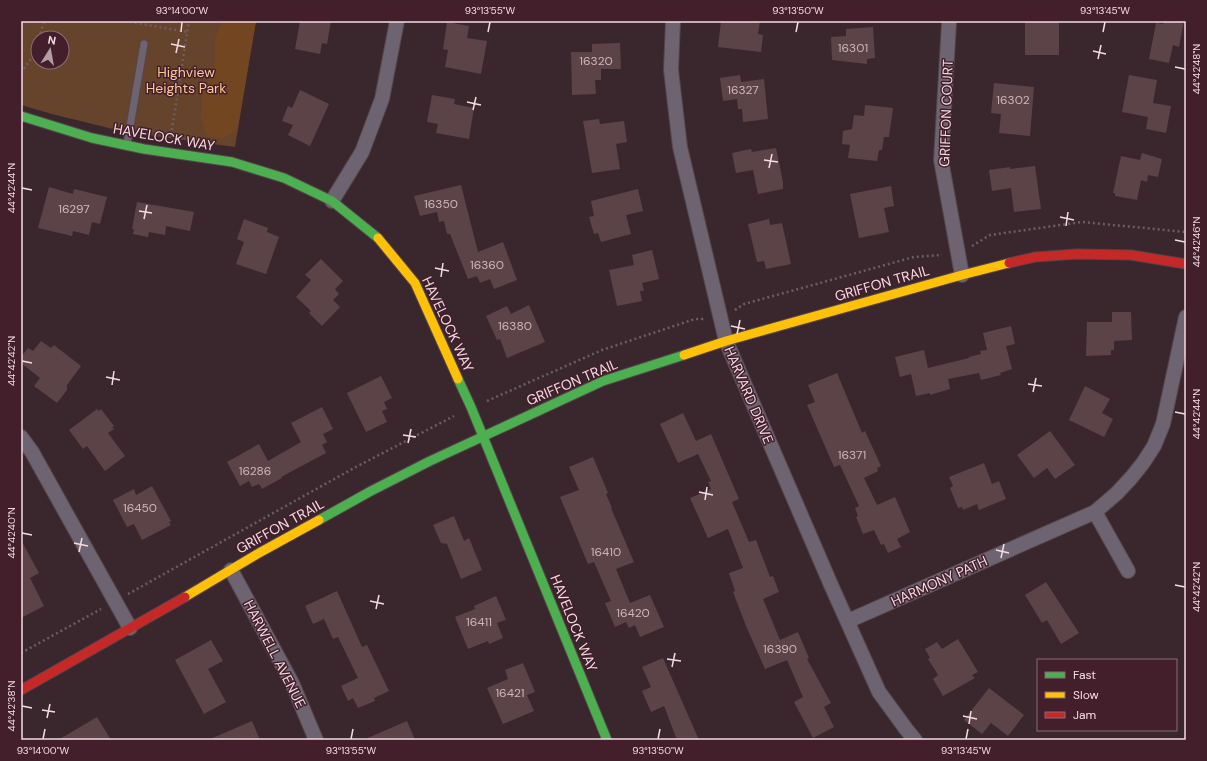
<svg xmlns="http://www.w3.org/2000/svg" width="1207" height="761" viewBox="0 0 1207 761" font-family="'DM Sans',sans-serif">
  <style>
    .green { fill: #65442b; fill-rule: evenodd }
    .forest { fill: #724621 }
    .building { fill: #5c4347 }
    .lines { fill: none; stroke-linecap: round; stroke-linejoin: round }
    .lane-casing { stroke: #56464c; stroke-width: 9 }
    .street-casing { stroke: #56464c; stroke-width: 16 }
    .fast-casing { stroke: #56464c; stroke-width: 11 }
    .slow-casing { stroke: #56464c; stroke-width: 11 }
    .jam-casing { stroke: #56464c; stroke-width: 11 }
    .path { stroke: #695e68; stroke-width: 2.5; stroke-dasharray: 2 3; stroke-linecap: butt }
    .lane { stroke: #6d6371; stroke-width: 7 }
    .street { stroke: #6d6371; stroke-width: 14 }
    .fast { stroke: #4caf50; stroke-width: 9 }
    .slow { stroke: #ffc107; stroke-width: 9 }
    .jam { stroke: #c62828; stroke-width: 9 }
    .ticks { fill: none; stroke: #f5dce3; stroke-width: 1.5 }
    .labels { text-anchor: middle; dominant-baseline: central; stroke-width: 3; stroke-linejoin: round; paint-order: stroke }
    .number-label { font-size: 12px; fill: #cfb6bc }
    .park-label { font-size: 14px; fill: #fdc69b; stroke: #421f2b }
    .street-label { font-size: 14px; fill: #f5dce3; stroke: #421f2b }
    .neatline { fill: none; stroke: #f5dce3; stroke-width: 1.5 }
    .ticks-label { font-size: 10px; text-anchor: middle; fill: #f5dce3 }
  </style>
  <rect width="100%" height="100%" fill="#3a272e"/>
  <path class="green" d="M21,21H256L235,147L125,132L52,114L21,105ZM38,38H62V62H38Z"/>
  <path class="forest" d="M222,21H256L237,131L222,139L206,135L201,118L202,95L213,71L215,57V39Z"/>
  <path class="building" d="M300,21H331L327,44L322,43L320,54L295,49Z
    M721,21H760L758,34L763,35L761,52L718,47Z
    M1025,21H1059V55H1025Z
    M1164,21H1184L1179,47L1173,45L1169,63L1149,59L1156,23L1163,24Z
    M447,22L469,26L467,38L487,41L481,74L445,67L448,50L443,49Z
    M873,27L875,58L867,59V64L832,60L831,37L846,36V29Z
    M620,43L621,69H601V80H595L596,94L572,95L571,52H592V44Z
    M740,75L741,82L764,79L768,119L743,122L742,109H738L737,99L723,101L720,78Z
    M1129,75L1157,80L1153,103L1171,106L1166,133L1146,129L1148,117L1122,112Z
    M994,83L1034,87L1030,136L999,133L1001,114L991,113Z
    M300,90L329,104L310,146L288,135L293,125L282,121L288,106L292,108Z
    M432,95L455,99L454,104L474,108L469,139L436,133L438,124L427,122Z
    M865,105L893,108L889,137H884L882,150H879L877,161L848,158L850,145L842,144L843,131L852,129L854,115L864,116Z
    M599,119L600,124L624,121L627,142L616,144L620,169L592,173L583,121Z
    M776,148L783,182V189L758,194L753,170L736,173L732,153L751,149L752,152Z
    M1142,153L1162,159L1158,177L1148,175L1147,182L1141,180L1137,200L1115,196V193H1113L1121,156L1140,160Z
    M1035,166L1041,209L1014,212L1011,188L992,191L989,170L1010,167V169Z
    M461,185L478,252L503,242L517,280L494,289L490,279L480,283L477,276L468,279L450,234H447L444,221L439,222L437,212L420,216L414,196Z
    M891,186L894,206L884,208L889,232L859,238L850,194Z
    M49,187L73,194L74,189L107,197L100,224L92,222L89,235L73,231L72,236L38,228Z
    M638,189L643,211L626,215L631,234L601,242L598,233L594,234L589,217L594,216L591,201Z
    M137,202L194,212L190,231L166,226L165,235L149,232L148,237L133,234L134,229H132Z
    M244,219L268,228L267,232L279,237L266,274L236,264L244,242L237,239Z
    M769,219L770,225L782,223L791,264L766,269L764,261L757,262L748,224Z
    M652,250L659,279L642,283L644,291H640L642,301L617,306L609,270L634,265L632,255Z
    M321,259L343,281L335,289L339,294L333,300L340,307L322,326L309,313L311,311L296,297L311,280L305,275Z
    M529,305L545,342L507,358L500,339L497,340L486,316L507,306L511,314Z
    M1112,312H1131L1132,340L1114,341V350H1111V355L1086,356L1087,322H1112Z
    M1011,326L1015,344L1006,346L1012,369L1000,373L1001,375L981,380L979,373L948,379L950,389L930,395V393L916,396L911,374L900,377L895,357L924,350L928,368L969,358V357L981,354L980,351L987,350L983,333Z
    M41,341L51,348L54,345L81,366L67,385V390L57,403L34,386L40,378L21,363V357L28,348L33,351Z
    M837,373L862,433L865,431L881,466L877,468L878,471L864,478L877,505L895,497L910,532L897,539L901,547L888,553L884,544L881,545L874,530L863,534L856,517L858,516L855,508L859,506L840,465L834,467L807,405L815,402L808,385Z
    M381,376L392,398L384,402L387,409L382,411L387,422L366,432L347,393Z
    M1085,386L1110,399L1102,413L1113,419L1104,437L1069,420Z
    M322,407L333,429L323,434L327,442L322,445L326,453L281,477L282,478L262,489L259,484L252,487L249,481L240,486L227,462L259,444L268,461L301,442L291,423Z
    M97,409L99,411L101,409L114,426L112,427L114,429L108,433L125,456L105,471L87,446L83,449L69,430Z
    M683,413L696,441L711,434L739,499L732,502L749,542L756,540L770,577L773,576L779,592L763,599L780,640L798,632L809,658L807,659L831,703L824,707L834,727L813,738L794,702L803,697L787,660L765,669L746,626L733,592L735,591L729,573L743,568L728,529L708,538L690,498L711,489L708,482L711,481L698,454L678,463L660,424Z
    M1050,431L1075,465L1055,479L1047,468L1034,478L1017,455Z
    M593,457L608,493L606,494L612,508H611L634,562L616,569L630,603L650,595L664,627L640,637L635,625L629,628L626,622L615,627L605,603L611,601L594,562L588,564L560,497L579,490L569,467Z
    M984,463L992,484L999,481L1006,499L979,510L977,504L963,510L962,507L958,508L950,488L953,486L949,477Z
    M152,486L171,521L169,522L171,525L142,540L134,524L127,527L113,500L134,489L136,495Z
    M454,516L464,541L469,538L482,570L461,579L447,544L441,543L433,525Z
    M21,540L39,573L30,578L44,606L21,618Z
    M1046,582L1079,633L1061,644L1047,620L1042,623L1025,595Z
    M337,591L362,647L367,645L389,691L374,698L375,701L358,708L353,698L348,701L341,686L358,678L338,637L333,639L324,619L313,624L305,606Z
    M496,596L506,620L497,623L503,638L489,644L488,641L468,649L455,617L475,609L474,606Z
    M958,639L978,672L972,675L975,678L943,696L933,679L938,675L928,659L930,658L925,649L937,642L942,649Z
    M211,640L223,661L208,669L226,702L204,714L175,660Z
    M663,658L699,740H677L664,706L651,712L642,691L651,687L642,667Z
    M523,663L535,692L527,695L534,711L503,724L487,688L508,679L505,670Z
    M989,688L1024,715L1008,736L991,723L982,734L964,720Z
    M97,717L111,740H58Z
    M252,721L260,740H208Z
    M407,721L415,740H363Z"/>
  <g class="lines">
    <g class="lane-casing">
      <path id="lane" d="M127,144L144,44"/>
    </g>
    <g class="street-casing">
      <path id="street" d="M673,21L671,70L680,147L726,341L831,585L879,692L906,729L915,740
        M949,23L941,160L962,275
        M332,201L362,152L382,99L397,21
        M21,437L32,452L130,628
        M1095,512L1128,571
        M231,570L292,683L316,740
        M848,621L1095,512L1117,493L1131,478L1143,463L1154,446L1163,424L1186,317"/>
    </g>
    <g class="fast-casing">
      <path id="fast" d="M21,116L92,138L144,149L232,162L284,178L332,201L378,238
        M458,379L471,407L607,740
        M319,520L371,491L430,461L603,381L684,355"/>
    </g>
    <g class="slow-casing">
      <path id="slow" d="M378,238L415,283L458,379
        M684,355L726,341L962,275L1009,263
        M185,597L259,553L319,520"/>
    </g>
    <g class="jam-casing">
      <path id="jam" d="M1009,263L1035,257L1077,254L1131,255L1186,264
        M21,690L185,597"/>
    </g>
    <path class="path" d="M125,21L187,32
      M39,38L44,21
      M21,73L35,53L38,43
      M171,135L189,21
      M972,246L990,235L1082,222L1186,232
      M735,310L744,304L914,257L942,255
      M487,401L602,350L695,319H705
      M128,594L354,468L454,416
      M21,653L101,609"/>
    <use href="#lane" class="lane"/>
    <use href="#street" class="street"/>
    <use href="#fast" class="fast"/>
    <use href="#slow" class="slow"/>
    <use href="#jam" class="jam"/>
  </g>
  <path class="ticks" d="M181,32L182,22M488,32L490,22M796,32L798,22M1103,32L1105,22M171,44L185,47M1093,51L1106,54M176,53L179,39M1098,59L1101,45M1175,67L1185,69M467,102L481,105M473,110L476,97M764,160L778,162M769,168L772,154M22,188L32,190M139,211L152,213M1060,217L1074,220M144,219L147,205M1066,226L1068,212M1175,240L1185,242M435,268L449,271M441,277L443,263M731,326L745,329M737,334L740,320M22,361L32,363M106,377L120,380M1028,384L1042,386M112,385L114,371M1033,392L1036,378M1175,412L1185,414M403,435L416,437M408,443L411,429M699,492L713,495M705,500L707,487M22,533L32,535M74,543L88,546M996,550L1009,553M79,552L82,538M1001,558L1004,544M1175,585L1185,587M370,601L384,604M376,609L379,595M667,659L681,661M672,667L675,653M22,706L32,708M42,710L55,712M963,716L977,719M47,718L50,704M969,724L971,711M43,739L45,729M351,739L353,729M658,739L660,729M966,739L968,729"/>
  <g class="labels">
    <g class="number-label">
      <text x="853" y="48">16301</text>
      <text x="596" y="61">16320</text>
      <text x="743" y="90">16327</text>
      <text x="1013" y="100">16302</text>
      <text x="441" y="204">16350</text>
      <text x="74" y="209">16297</text>
      <text x="487" y="265">16360</text>
      <text x="515" y="326">16380</text>
      <text x="852" y="455">16371</text>
      <text x="255" y="471">16286</text>
      <text x="140" y="508">16450</text>
      <text x="606" y="552">16410</text>
      <text x="633" y="613">16420</text>
      <text x="479" y="622">16411</text>
      <text x="780" y="649">16390</text>
      <text x="510" y="693">16421</text>
    </g>
    <g class="park-label">
      <text x="186" y="72">Highview<tspan x="186" dy="16">Heights Park</tspan></text>
    </g>
    <g class="street-label">
      <text transform="translate(946 113) rotate(-88)">GRIFFON COURT</text>
      <text transform="translate(164 137) rotate(10)">HAVELOCK WAY</text>
      <text transform="translate(882 283) rotate(-16)">GRIFFON TRAIL</text>
      <text transform="translate(448 324) rotate(65)">HAVELOCK WAY</text>
      <text transform="translate(572 382) rotate(-23)">GRIFFON TRAIL</text>
      <text transform="translate(749 395) rotate(67)">HARVARD DRIVE</text>
      <text transform="translate(280 526) rotate(-29)">GRIFFON TRAIL</text>
      <text transform="translate(939 581) rotate(-24)">HARMONY PATH</text>
      <text transform="translate(574 623) rotate(68)">HAVELOCK WAY</text>
      <text transform="translate(275 654) rotate(63)">HARWELL AVENUE</text>
    </g>
  </g>
  <rect width="1207" height="761" fill="none" stroke="#421f2b" stroke-width="44"/>
  <rect x="1037" y="659" width="140" height="72" fill="#421f2b" stroke="#8a6b75"/>
  <rect x="1045" y="672" width="20" height="6" fill="#4caf50" stroke="#8a6b75"/>
  <text x="1073" y="679" font-size="12" fill="#f5dce3">Fast</text>
  <rect x="1045" y="692" width="20" height="6" fill="#ffc107" stroke="#8a6b75"/>
  <text x="1073" y="699" font-size="12" fill="#f5dce3">Slow</text>
  <rect x="1045" y="712" width="20" height="6" fill="#c62828" stroke="#8a6b75"/>
  <text x="1073" y="719" font-size="12" fill="#f5dce3">Jam</text>
  <g transform="translate(50 50) rotate(11)"><circle r="19" fill="#421f2b" stroke="#8a6b75"/>
  <path d="M0-3L7 15L0 10L-7 15Z" fill="#b49da4"/>
  <text y="-6" font-size="11" font-weight="bold" text-anchor="middle" fill="#f5dce3">N</text>
  </g>
  <rect x="22" y="22" width="1163" height="717" class="neatline"/>
  <g class="ticks-label">
    <text x="182" y="14">93°14'00"W</text>
    <text x="490" y="14">93°13'55"W</text>
    <text x="798" y="14">93°13'50"W</text>
    <text x="1105" y="14">93°13'45"W</text>
    <text transform="translate(1196 69) rotate(-90)" y="4">44°42'48"N</text>
    <text transform="translate(11 188) rotate(-90)" y="4">44°42'44"N</text>
    <text transform="translate(1196 242) rotate(-90)" y="4">44°42'46"N</text>
    <text transform="translate(11 361) rotate(-90)" y="4">44°42'42"N</text>
    <text transform="translate(1196 414) rotate(-90)" y="4">44°42'44"N</text>
    <text transform="translate(11 533) rotate(-90)" y="4">44°42'40"N</text>
    <text transform="translate(1196 587) rotate(-90)" y="4">44°42'42"N</text>
    <text transform="translate(11 706) rotate(-90)" y="4">44°42'38"N</text>
    <text x="43" y="754">93°14'00"W</text>
    <text x="351" y="754">93°13'55"W</text>
    <text x="658" y="754">93°13'50"W</text>
    <text x="966" y="754">93°13'45"W</text>
  </g>
</svg>
